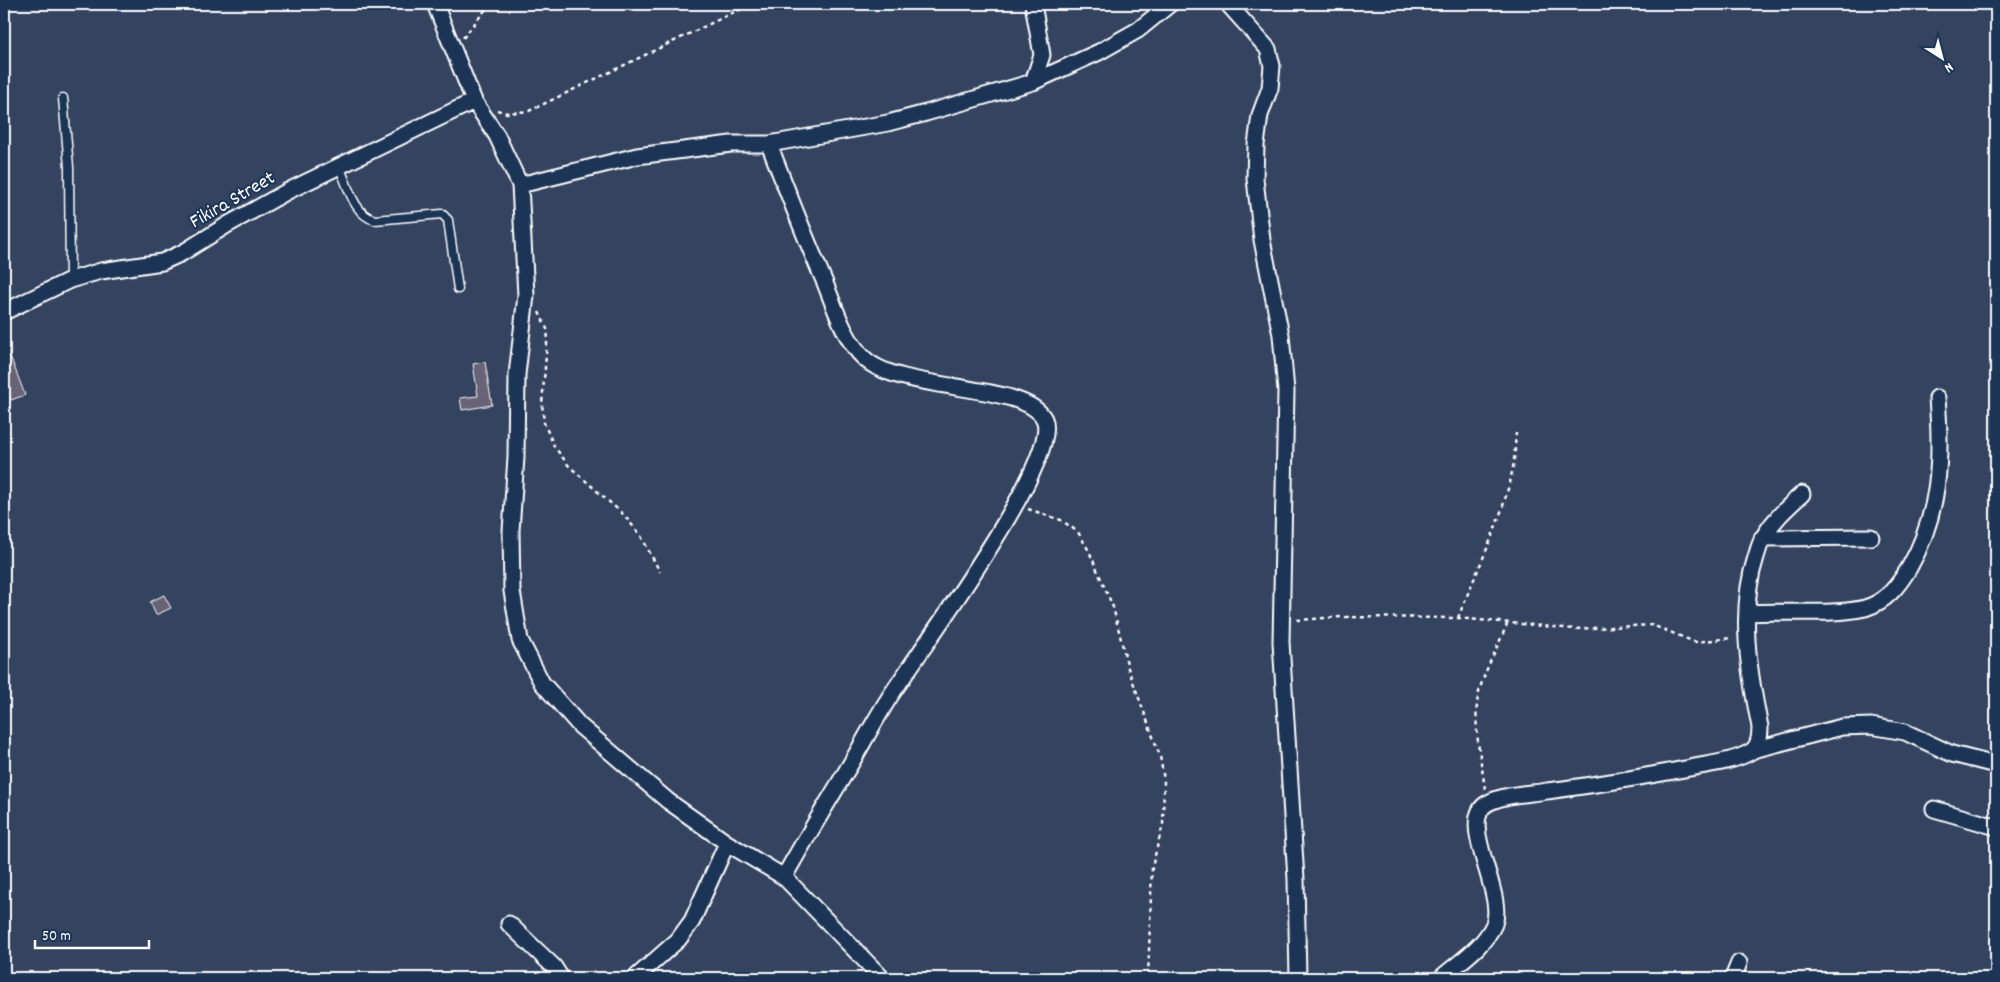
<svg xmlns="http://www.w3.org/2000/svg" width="2000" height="982" viewBox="0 0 2000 982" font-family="Dekko,sans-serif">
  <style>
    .building { fill: #686376; stroke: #fff }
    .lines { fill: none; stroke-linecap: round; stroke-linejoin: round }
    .lane-casing { stroke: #fff; stroke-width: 11 }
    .street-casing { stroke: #fff; stroke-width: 19 }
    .path { stroke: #fff; stroke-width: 2.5; stroke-dasharray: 4 4; stroke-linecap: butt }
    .lane { stroke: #1d3557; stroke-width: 8 }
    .street { stroke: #1d3557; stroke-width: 15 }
    .labels { text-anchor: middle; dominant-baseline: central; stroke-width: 4; stroke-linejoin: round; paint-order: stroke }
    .street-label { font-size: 20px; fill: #fff; stroke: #1d3557 }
  </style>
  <rect width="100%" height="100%" fill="#344360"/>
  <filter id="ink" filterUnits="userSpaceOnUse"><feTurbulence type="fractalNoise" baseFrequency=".02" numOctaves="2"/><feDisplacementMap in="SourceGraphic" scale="10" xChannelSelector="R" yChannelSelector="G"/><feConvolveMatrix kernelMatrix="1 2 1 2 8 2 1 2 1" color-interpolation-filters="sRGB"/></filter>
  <g filter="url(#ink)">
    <path class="building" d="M4,340L25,395L11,400L4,380Z
      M485,362L492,405L462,410L460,398L478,396L473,364Z
      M164,595L171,608L156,615L150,602Z"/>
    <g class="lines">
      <g class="lane-casing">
        <path id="lane" d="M63,98L69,167L70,280
          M340,168C348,186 354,215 375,220L442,214L448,220L458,289"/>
      </g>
      <g class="street-casing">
        <path id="street" d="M435,4L474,101L497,136L520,185L526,295L517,375L516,457L511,531L512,591L520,640L542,683L580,726L668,801L727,843L784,877L882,978
          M1228,4L1268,49L1272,66L1270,88L1260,115L1256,145L1255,179L1262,240L1281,335L1286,391L1281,642L1296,879L1298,978
          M1033,82L1042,55L1033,4
          M769,144C787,191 805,237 825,283C835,308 845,341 865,359C902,393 1026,382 1044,419C1063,458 915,657 889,698C875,720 863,743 850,765C828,802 805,839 784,877
          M520,185L637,156L731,144H769L888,123L926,113L1033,82L1099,52L1138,30L1170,4
          M4,312L70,280L101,271L162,262L182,253L227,225L288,191L474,101
          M1762,538L1871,537
          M1747,613C1783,610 1832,616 1865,608C1886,602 1898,586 1909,568C1940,514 1942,459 1937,398
          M1753,750L1842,727L1871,726L1905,732L1952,754L1996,765
          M1934,809L1996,827
          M509,924L554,967L561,978
          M635,978L678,940L692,921L727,843
          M1441,978C1459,962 1484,947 1494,924C1506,893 1456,820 1488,803C1505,794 1529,794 1547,791C1595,785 1642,777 1690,768C1709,764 1734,762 1752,751C1759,746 1760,735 1760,727C1749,672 1738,612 1756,557C1758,551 1760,542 1764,536C1774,519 1788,507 1802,494
          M1733,978L1739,963"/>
      </g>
      <path class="path" d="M463,38L490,4
        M497,110L507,113L529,111L751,4
        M539,312L548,331L542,404L544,423L554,446L569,466L624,515L641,536L660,572
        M1028,509L1061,520L1078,532L1089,551L1113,607L1128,668L1160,756L1164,780L1163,824L1152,867L1148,978
        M1458,618C1477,569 1503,520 1513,467C1515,456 1515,444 1516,433
        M1297,620L1341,617L1458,618L1574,629L1652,625L1695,642L1731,638
        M1485,789C1481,758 1472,723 1479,692C1485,669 1498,647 1507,624"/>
      <use href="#lane" class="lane"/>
      <use href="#street" class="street"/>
    </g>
  </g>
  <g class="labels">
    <g class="street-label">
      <text transform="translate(233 201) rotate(-30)">Fikira Street</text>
    </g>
  </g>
  <rect width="2000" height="982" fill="none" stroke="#1d3557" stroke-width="20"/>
  <rect x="10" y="10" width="1980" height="962" fill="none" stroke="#fff" stroke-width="2" filter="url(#ink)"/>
  <g transform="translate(1942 58) rotate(144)" stroke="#1d3557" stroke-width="4" paint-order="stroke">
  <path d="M0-4L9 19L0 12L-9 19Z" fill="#ffffff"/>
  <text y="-8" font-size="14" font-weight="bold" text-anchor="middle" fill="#ffffff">N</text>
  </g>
  <path d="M35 940v8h114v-8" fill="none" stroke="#ffffff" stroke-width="2.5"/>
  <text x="42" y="940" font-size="15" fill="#ffffff" stroke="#1d3557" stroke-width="4" paint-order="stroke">50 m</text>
</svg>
